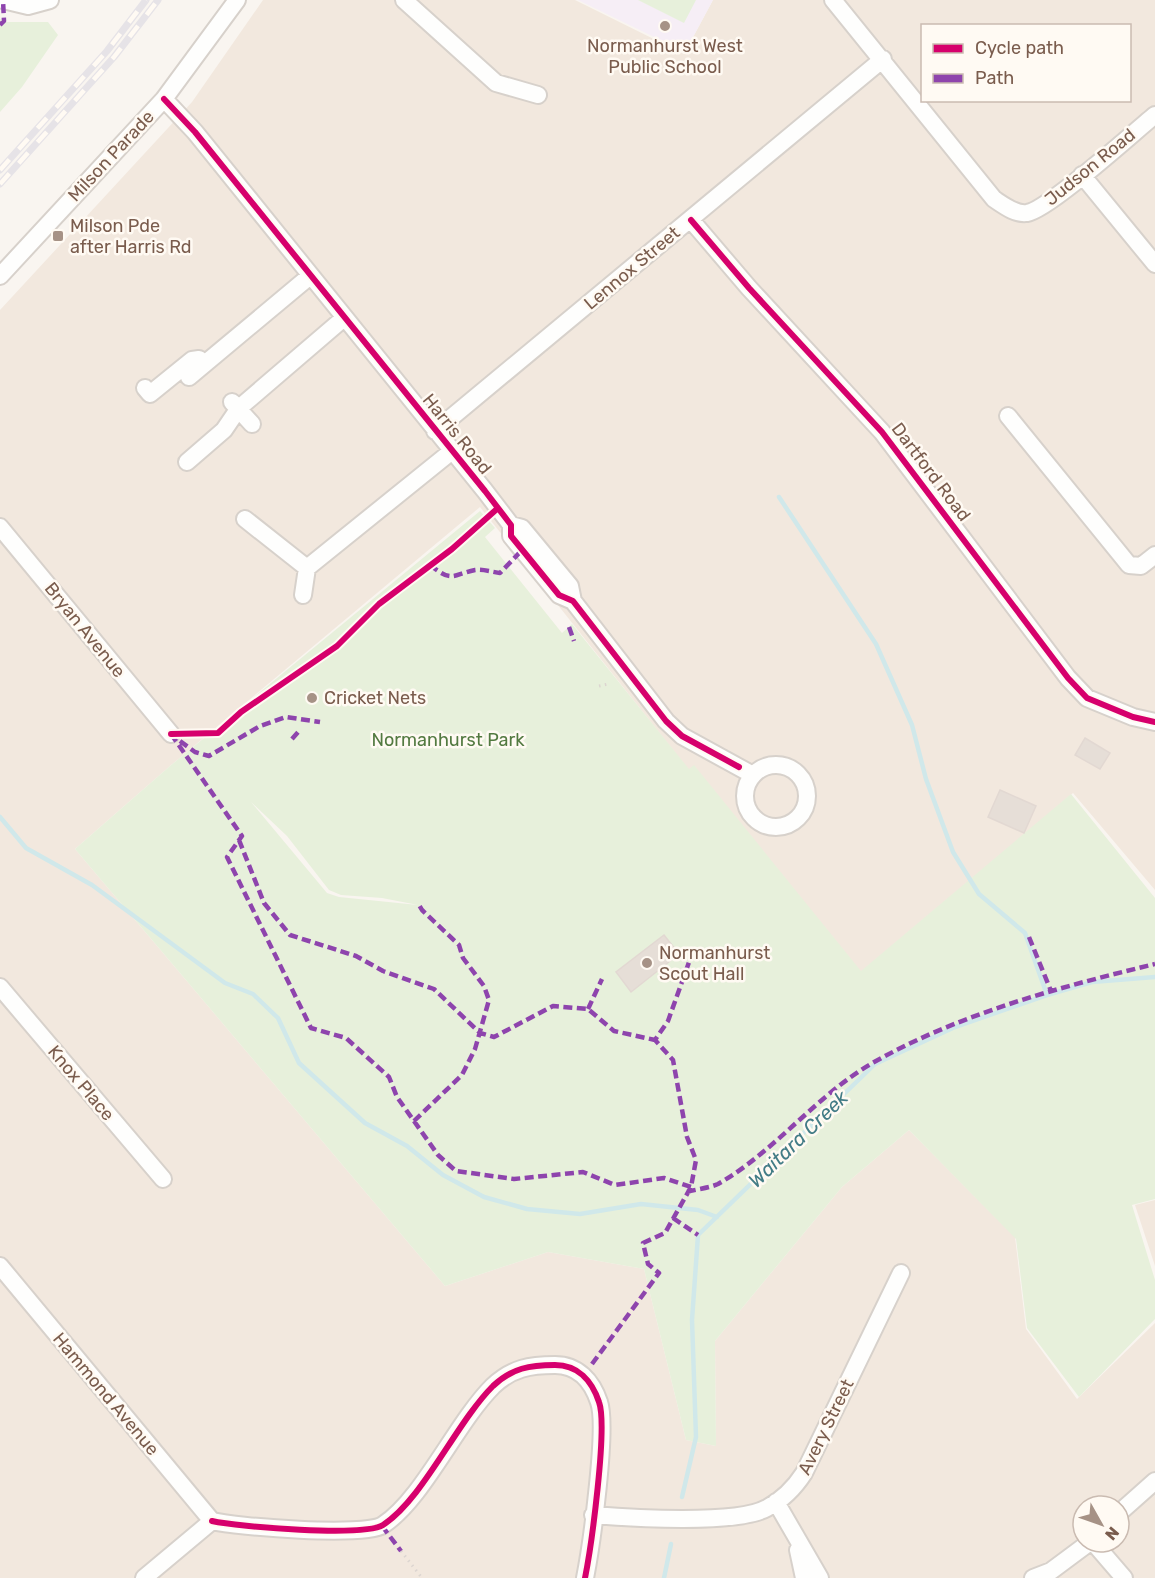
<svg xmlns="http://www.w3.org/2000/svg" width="1155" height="1578" viewBox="0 0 1155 1578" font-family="Rubik,sans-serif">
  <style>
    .residential { fill: #f2e8de; fill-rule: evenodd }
    .education { fill: #f6eef6 }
    .green { fill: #e7f0db; fill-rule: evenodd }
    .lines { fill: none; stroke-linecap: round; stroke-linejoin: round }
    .stream { stroke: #d0e8ea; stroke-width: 4.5 }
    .building { fill: #e6ded7; stroke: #e2d8d2; stroke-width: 1.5 }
    .minor-casing { stroke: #d7d1cb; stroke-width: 20 }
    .path { stroke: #dcd5d0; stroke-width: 3; stroke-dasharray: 1.5 4.5; stroke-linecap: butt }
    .minor { stroke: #fefefd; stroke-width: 16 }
    .rail-casing { stroke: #e6e3e7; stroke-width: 7 }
    .rail { stroke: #fffaf3; stroke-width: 4.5; stroke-dasharray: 14; stroke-linecap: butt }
    .quiet { stroke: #8e44ad; stroke-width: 4.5; stroke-dasharray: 9 4.5; stroke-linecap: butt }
    .cycleway-casing { stroke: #fffaf3; stroke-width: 10 }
    .cycleway { stroke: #d6006c; stroke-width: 6 }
    .poi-dot { fill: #a69286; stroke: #fffaf3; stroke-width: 2 }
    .labels { text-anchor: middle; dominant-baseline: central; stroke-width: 5; stroke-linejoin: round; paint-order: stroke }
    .poi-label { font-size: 18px; fill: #7a5c4d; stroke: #fffaf3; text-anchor: start }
    .street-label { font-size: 18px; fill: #7a5c4d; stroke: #fffaf3 }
    .park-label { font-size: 18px; fill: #537a41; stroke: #fffaf3 }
    .water-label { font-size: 20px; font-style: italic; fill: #437c86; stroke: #fffaf3 }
  </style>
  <rect width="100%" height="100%" fill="#f9f5f0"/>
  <path class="residential" d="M263,0H575L684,54L713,0H1155V890L1073,793L861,972L694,766L689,770L480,507L170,766L75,849L445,1286L548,1252L644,1269L686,1440L716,1446L715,1341L842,1187L909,1130L1015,1237L1026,1329L1077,1399L1155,1323V1578H0V310L192,102ZM922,26H1130V100H922ZM1083,1506H1119V1542H1083Z
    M1155,1200V1266L1135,1205Z"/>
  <path class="education" d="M578,0H713L685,52Z"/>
  <path class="green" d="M638,0H696L684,23Z
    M0,19L7,22H48L58,35L22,87L0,112Z
    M480,511L495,528L485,537L562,633L572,624L689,769L694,765L861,971L1071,794L1155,898V1199L1132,1205L1155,1280V1319L1079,1397L1027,1328L1016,1239L909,1130L842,1187L715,1341L716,1446L686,1440L644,1269L548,1252L445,1286L75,849L170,766ZM251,802L287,836L329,890L341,895L382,898L418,905L339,897L327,893Z"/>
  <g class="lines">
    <path class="stream" d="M779,497L876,644L912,725L926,779L953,852L979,894L1025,933L1047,995
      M0,817L26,848L92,885L225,983L253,994L278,1018L299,1063L365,1123L407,1146L443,1175L484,1197L527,1209L580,1214L641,1204L698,1210L717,1217
      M682,1497L696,1437L692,1320L698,1235L875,1064L955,1027L1047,995L1092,982L1155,977
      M664,1578L671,1544"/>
  </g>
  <path class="building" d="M1085,738L1110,753L1100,769L1075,755Z
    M1000,790L1036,806L1024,833L988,817Z
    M664,935L679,954L631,992L616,972Z"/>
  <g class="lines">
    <g class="minor-casing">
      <path id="minor" d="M3,0L28,6L50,0
        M404,0L496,83L538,95
        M833,0L994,199C1003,205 1016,215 1027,213C1048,210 1133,133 1155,115
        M164,99L195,132L485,491L511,525V536L559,595L573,601L666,721L682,736L753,775
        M1082,175L1155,264
        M691,220L749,288L882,432L1068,678L1087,698L1133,717L1155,722
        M0,276L164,99L237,0
        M189,377L310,276
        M145,388L150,394L192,360L199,359
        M232,402L252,424
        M1008,416L1129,565L1141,566L1155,555
        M435,431L883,59
        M187,462L224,430L239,408L344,318
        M245,519L307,568L452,451
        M511,525L522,528L570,586L573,601
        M0,527L171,734
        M303,595L307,568
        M745 796a31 31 0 1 1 62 0a31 31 0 1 1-62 0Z
        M0,987L163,1179
        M0,1266L212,1521
        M776,1502L820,1578
        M1119,1513L1155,1481
        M593,1515C630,1518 737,1525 767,1508C782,1500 795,1487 804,1473L901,1273
        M212,1521C237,1527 364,1537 383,1525C423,1499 456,1423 493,1386C512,1368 530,1365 555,1365C578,1365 592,1381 599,1402C608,1427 591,1548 585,1578
        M1093,1542L1124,1578
        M798,1550L804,1578
        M144,1578L212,1521
        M1033,1578L1051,1571L1090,1542"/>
    </g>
    <path class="path" d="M599,686L608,684
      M401,1551L422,1578"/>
    <use href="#minor" class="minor"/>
    <g class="rail-casing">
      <path id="rail" d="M0,170L107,51L146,0
        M0,184L114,57L158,0"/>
    </g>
    <use href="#rail" class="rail"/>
    <path class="quiet" d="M0,25L4,21L3,0
      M430,565C453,583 451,575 475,570C482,569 493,572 500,573L523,549
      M569,627L574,641
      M171,734L242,836L227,857L311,1028L346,1038L389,1077L397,1097L438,1155L456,1171L514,1179L583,1172L615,1185L664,1178L691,1187
      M292,739L299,731
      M180,741L195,752L209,756L260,726L286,717L320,722
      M239,840L264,903L290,935L356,956L383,971L434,989L480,1033L494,1037L553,1006L588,1009L614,1031L655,1040
      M1029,937L1051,991
      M588,1009L602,979
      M414,1121L462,1075L475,1049L489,1000L484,986L463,958L459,945L422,910L418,903
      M687,1192C697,1189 709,1188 718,1184C776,1151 818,1093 876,1061C962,1013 1060,987 1155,964
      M673,1218L698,1235
      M592,1364L659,1273L648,1264L643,1243L665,1233L691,1187L696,1160L687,1137L673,1060L655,1040L668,1021L693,951
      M382,1526L401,1551"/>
    <g class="cycleway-casing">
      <path id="cycleway" d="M164,99L195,132L485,491L511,525V536L559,595L573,601L666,721L682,736L739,767
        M691,220L749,288L882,432L1068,678L1087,698L1133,717L1155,722
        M171,734L218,733L241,712L337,646L379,604L452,549L498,508
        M212,1521C237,1527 364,1537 383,1525C423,1499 456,1423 493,1386C512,1368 530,1365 555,1365C578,1365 592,1381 599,1402C608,1427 591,1548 585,1578"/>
    </g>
    <use href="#cycleway" class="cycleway"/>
  </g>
  <g class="poi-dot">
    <circle cx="665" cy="26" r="6"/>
    <rect x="52" y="230" width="12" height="12" rx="3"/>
    <circle cx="312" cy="698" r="6"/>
    <circle cx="647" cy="963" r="6"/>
  </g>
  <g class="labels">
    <g class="poi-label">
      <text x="665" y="46" text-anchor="middle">Normanhurst West<tspan x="665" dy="21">Public School</tspan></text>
      <text x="70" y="226">Milson Pde<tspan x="70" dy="21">after Harris Rd</tspan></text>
      <text x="324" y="698">Cricket Nets</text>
      <text x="659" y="953">Normanhurst<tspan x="659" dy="21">Scout Hall</tspan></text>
    </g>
    <g class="street-label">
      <text transform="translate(111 156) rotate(-47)">Milson Parade</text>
      <text transform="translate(1090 167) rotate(-39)">Judson Road</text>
      <text transform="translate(632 268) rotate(-40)">Lennox Street</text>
      <text transform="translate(457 434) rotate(51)">Harris Road</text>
      <text transform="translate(931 472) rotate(53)">Dartford Road</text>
      <text transform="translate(85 630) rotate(51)">Bryan Avenue</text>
      <text transform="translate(81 1083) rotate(50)">Knox Place</text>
      <text transform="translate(106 1394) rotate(50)">Hammond Avenue</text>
      <text transform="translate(826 1427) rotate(-64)">Avery Street</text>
    </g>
    <g class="park-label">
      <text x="448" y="740">Normanhurst Park</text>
    </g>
    <g class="water-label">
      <text transform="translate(798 1139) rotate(-44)">Waitara Creek</text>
    </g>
  </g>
  <rect x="921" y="24" width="210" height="78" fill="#fffaf3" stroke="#cabbb1" stroke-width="1.5"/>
  <rect x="933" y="44" width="30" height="9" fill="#d6006c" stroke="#cabbb1" stroke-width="1.5"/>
  <text x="975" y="54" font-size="18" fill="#7a5c4d">Cycle path</text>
  <rect x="933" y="74" width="30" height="9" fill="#8e44ad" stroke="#cabbb1" stroke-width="1.5"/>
  <text x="975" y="84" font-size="18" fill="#7a5c4d">Path</text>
  <g transform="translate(1101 1524) rotate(130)"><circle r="28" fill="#fffaf3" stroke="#cabbb1" stroke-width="1.5"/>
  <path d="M0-4.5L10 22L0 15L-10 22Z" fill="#a69286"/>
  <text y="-9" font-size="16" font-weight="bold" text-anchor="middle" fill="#7a5c4d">N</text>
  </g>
</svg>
